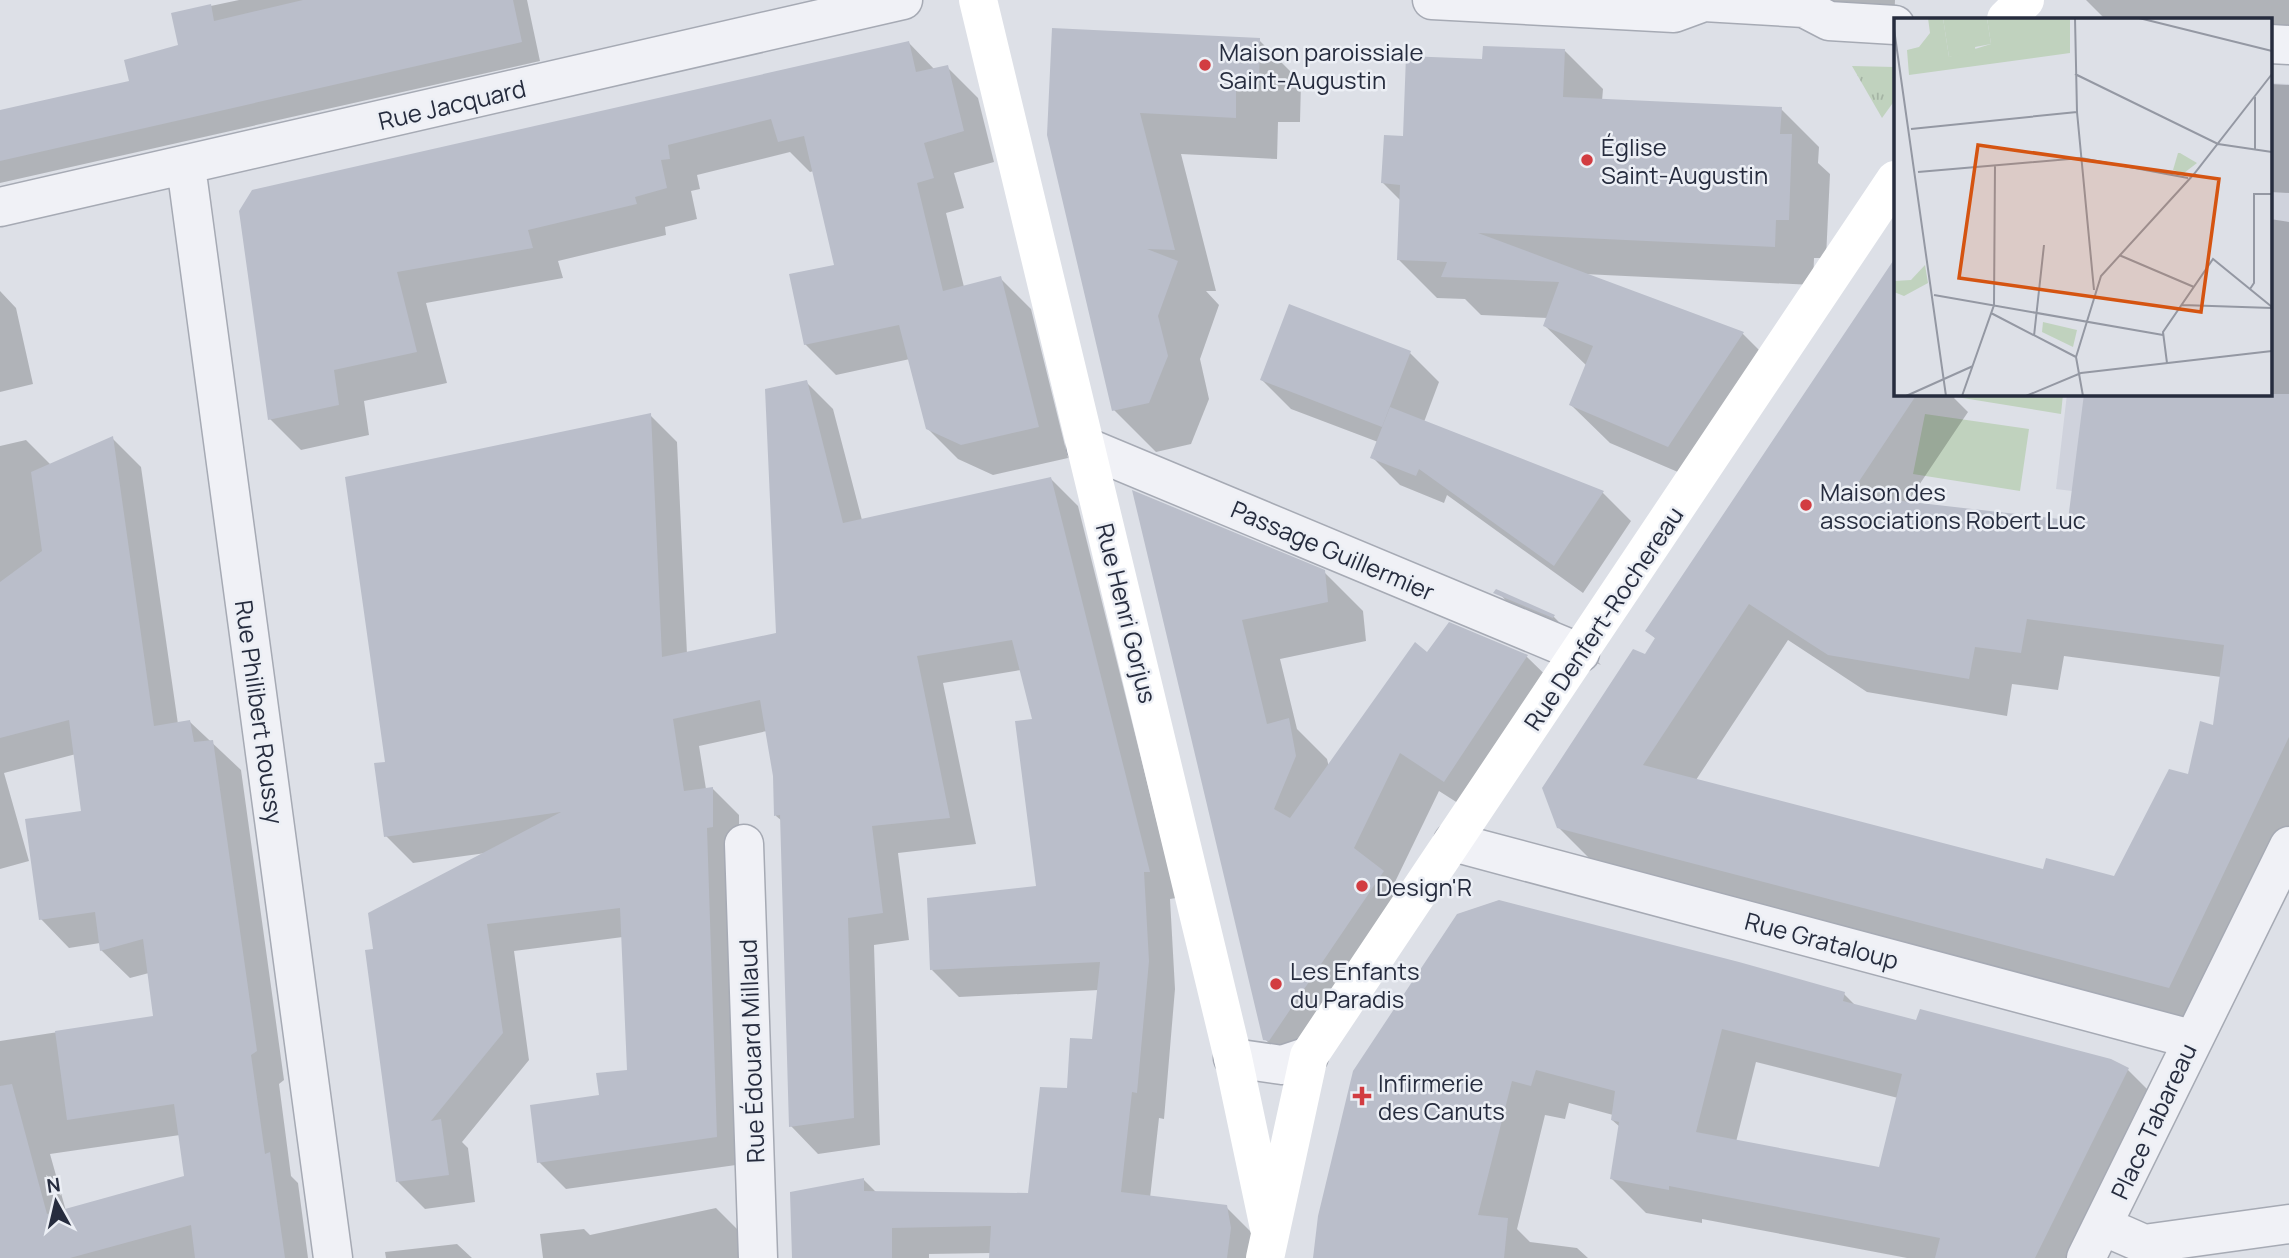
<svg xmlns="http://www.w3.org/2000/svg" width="2289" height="1258" viewBox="0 0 2289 1258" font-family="Manrope,sans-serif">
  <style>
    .built { fill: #cfd2dc }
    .grass { fill: url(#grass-tufts) }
    .pitch { fill: #c0d2be }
    .shadow { fill: #0003; fill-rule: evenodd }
    .building { fill: #babeca; fill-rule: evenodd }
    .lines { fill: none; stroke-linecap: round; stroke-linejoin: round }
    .street-casing { stroke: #a6aab4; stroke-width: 41 }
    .street { stroke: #f0f1f6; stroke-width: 38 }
    .secondary { stroke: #fff; stroke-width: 38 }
    .poi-dot { fill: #d23c41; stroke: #eceff5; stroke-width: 2.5 }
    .labels { text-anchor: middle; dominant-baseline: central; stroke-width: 5; stroke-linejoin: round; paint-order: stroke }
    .poi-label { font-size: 24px; fill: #262c3e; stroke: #eceff5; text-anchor: start }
    .street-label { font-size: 24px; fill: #262c3e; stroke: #eceff5 }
    .inset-road { fill: none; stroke: #9498a3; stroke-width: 2 }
    .view { fill: #d55411; fill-opacity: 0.15; stroke: #d55411; stroke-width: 3.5 }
    .inset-edge { fill: none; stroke: #262c3e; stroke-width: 3.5 }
  </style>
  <defs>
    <pattern id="grass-tufts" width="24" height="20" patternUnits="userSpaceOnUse" patternTransform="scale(1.75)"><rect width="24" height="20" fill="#c0d2be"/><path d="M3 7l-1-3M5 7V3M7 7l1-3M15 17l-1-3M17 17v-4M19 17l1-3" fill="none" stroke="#a5b4a4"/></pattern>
  </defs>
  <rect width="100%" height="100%" fill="#dde0e7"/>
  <path class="built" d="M2270,83L2289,84V518L2056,489L2067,394H2270Z"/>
  <path class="grass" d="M1852,66L1895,67V100L1882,118Z"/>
  <path class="pitch" d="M1938,394H2063L2061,414Z
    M1925,414L2029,429L2020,491L1913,474Z"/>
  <path class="shadow" d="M239,0H527L540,61L0,183V112L131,82L180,46L173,14Z
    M1743,0H1895L1894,27Z
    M2086,0H2289V33L2270,32V19H2105Z
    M1259,40L1301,82L1300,122H1278L1277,159L1181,154L1216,291H1206L1219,305L1200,359L1209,399L1191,444L1156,452L1114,410L1049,135Z
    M909,43L935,70L947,67L978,98L994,162L954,173L964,208L946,213L964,287L1000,278L1031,309L1068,458L993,475L958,459L927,428L910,359L836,375L805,344L836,266L814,171L810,172L790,152L697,175L700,189L691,191L697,219L665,227L666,235L558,261L563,278L426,303L447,383L364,401L369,435L301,450L270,419L241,211Z
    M1565,51L1603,89L1602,101L1781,109L1819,147L1818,163L1830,174L1826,258H1814L1813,285L1584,274L1743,334L1781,372L1706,484L1610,443L1571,405L1587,366L1545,326L1548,318L1481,315L1465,299L1437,298L1398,259L1401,201L1383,183L1404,138L1483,61Z
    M2270,84L2289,85V193L2270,192Z
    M2270,219L2289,222V853L2207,1024L1597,866L1558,827L1656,639L1648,631L1895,261V394H1957L1954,398L1968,412L1907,503L2069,522L2085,394H2270ZM1788,640L1867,692L2007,716L2012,684L2058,690L2064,656L2221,677L2214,727L2189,776L2115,878L2044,871L1696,780Z
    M0,291L16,308L33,384L0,392Z
    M1410,353L1439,382L1424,422L1603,493L1631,521L1583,593L1447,495L1444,503L1400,485L1372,457L1378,442L1291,409L1262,380Z
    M806,382L833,409L862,520L1051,479L1078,506L1176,898L1170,899L1175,989L1164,1119L1159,1118L1150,1198L1226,1207L1253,1234L1257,1258H991V1253L929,1254V1258H794L864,1180L877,1193L1030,1195L1069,1090L1093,1041L1099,990L959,997L932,970L1038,888L1034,720L1021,670L943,683L976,844L898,853L909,940L874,945L880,1145L818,1154L791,1126L782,821L776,816L775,776L767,731L699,746L706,789L712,788L739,815L743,1164L566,1189L539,1162L629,1071L623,937L514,951L529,1060L462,1142L468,1148L475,1202L425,1209L398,1182L375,950L486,853L413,863L386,836L387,764L650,415L677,442L687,654L778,635Z
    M113,439L141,467L178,724L190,722L241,770L284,1080L279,1084L291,1176L298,1183L308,1258H0V1041L155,1017L149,973L130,978L101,950L100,943L69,948L41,919L83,812L76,754L4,773L29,861L0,869V446L26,440L51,465ZM180,1135L186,1178L66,1211L50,1154Z
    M1135,493L1324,572L1363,611L1366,641L1280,659L1297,729L1327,759L1329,767L1427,654L1527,657L1566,695L1483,819L1439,791L1394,884L1422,912L1304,1079L1265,1039Z
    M1497,591L1554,617L1601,665L1543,640Z
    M1844,994L1856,1006L1918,1023L2128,1070L2162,1104L2086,1258H1907L1702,1219V1223L1646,1213L1612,1179L1620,1127L1612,1120L1613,1115L1569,1103L1565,1119L1545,1115L1517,1229L1530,1242L1577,1248L1588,1258H1315L1354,1071ZM1756,1062L1898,1098L1880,1169L1736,1142Z
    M716,1208L754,1246V1258H543L540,1234L584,1229L590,1235Z
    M457,1244L472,1258H386L385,1252Z"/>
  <path class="building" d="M303,0H513L522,42L0,161V110L129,81L124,60L178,45L171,13L211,4L214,21Z
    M1052,28L1260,38L1259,81L1236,80V118L1140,113L1175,250L1147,249L1178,261L1158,316L1168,356L1149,403L1112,411L1047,135Z
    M909,41L916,72L948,65L964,131L924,143L934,178L917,183L943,291L1001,276L1039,427L961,445L926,429L899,325L804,345L789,274L834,265L804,136L778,142L771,119L668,145L670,159L661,160L667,188L635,197L637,204L528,230L533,248L397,272L417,352L334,370L339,405L268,420L239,211L252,190Z
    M1483,46L1565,49L1563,97L1782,107L1780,134H1792L1789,220H1776L1775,247L1478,233L1744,332L1668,447L1569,405L1593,346L1543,326L1559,282L1441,277L1447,262L1397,260L1400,185L1381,183L1384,135L1403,136L1406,56L1482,59Z
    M1895,258V394H1917L1850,495L2068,520L2084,394H2289V737L2169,988L1557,828L1542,788L1633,649L1645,654L1655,638L1645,631ZM1749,604L1828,655L1969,679L1975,647L2021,653L2027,619L2224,645L2213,725L2200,721L2188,774L2169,769L2114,876L2046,858L2043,869L1643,765Z
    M1289,304L1411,351L1382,427L1260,380Z
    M807,380L843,523L1051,477L1150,872H1144L1149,961L1137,1093L1132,1092L1121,1192L1227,1205L1231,1228L1227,1258H989L991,1226L892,1228V1258H792L790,1192L864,1178V1191L1028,1193L1040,1087L1067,1088L1070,1038L1092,1039L1100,962L930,970L927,898L1036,886L1015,721L1032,719L1012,640L917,656L950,818L872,826L883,913L848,918L854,1118L789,1127L780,815L774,816L773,776L760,700L673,719L684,791L713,787V827L707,828L717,1137L537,1163L530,1105L599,1095L596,1073L627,1070L620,908L487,924L503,1033L431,1121L441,1119L449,1175L396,1182L365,950L373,949L368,913L561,812L384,837L374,763L385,762L345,477L651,413L662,657L776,633L765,389Z
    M1390,407L1561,474L1604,491L1554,566L1419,469L1416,476L1370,458Z
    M113,436L154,726L190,720L194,742L213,740L257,1051L251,1055L265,1154L270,1152L285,1258H195L191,1225L70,1258H0V1086L12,1084L47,1214L184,1176L174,1104L67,1120L55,1031L153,1016L143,939L100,951L95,912L39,920L25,819L81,811L69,720L0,738V582L42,551L31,472Z
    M1132,490L1325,570L1328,602L1242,620L1267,724L1289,718L1296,756L1274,809L1290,818L1415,642L1427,652L1449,622L1528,655L1444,782L1400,753L1354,848L1384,871L1269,1041L1263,1040Z
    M1496,589L1555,615L1553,618L1493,593Z
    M1499,900L1739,962L1845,992L1843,1001L1916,1020L1920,1009L2111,1059L2129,1068L2035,1258H1935L1940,1238L1669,1186V1190L1610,1179L1619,1122L1611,1120L1615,1091L1536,1070L1531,1086L1512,1081L1478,1215L1508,1218L1504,1258H1313L1318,1216L1353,1071L1457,914ZM1722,1029L1902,1074L1879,1167L1696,1132Z"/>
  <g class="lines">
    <g class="street-casing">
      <path id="street" d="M1432,0L1674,13L1704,2L1804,8L1829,21L1895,25
        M2270,44L2289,45
        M186,166L333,1258
        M0,207L903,0
        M1086,447L1580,653
        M1453,842L2191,1039
        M744,844L758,1258
        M1233,1058L1282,1065L1309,1056
        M2103,1226L2144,1244L2289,1224
        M2086,1258L2289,846"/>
    </g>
    <use href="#street" class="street"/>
    <path class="secondary" d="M978,0L1233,1058L1269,1228
      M2006,19L2025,0
      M1265,1258L1309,1056L1895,180"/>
  </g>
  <g class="poi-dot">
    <circle cx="1205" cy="65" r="7"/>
    <circle cx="1587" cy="160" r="7"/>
    <circle cx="1806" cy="505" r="7"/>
    <circle cx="1362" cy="886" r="7"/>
    <circle cx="1276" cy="984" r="7"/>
    <path d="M1358.5 1085.5h7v7h7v7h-7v7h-7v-7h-7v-7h7z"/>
  </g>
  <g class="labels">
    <g class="poi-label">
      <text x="1219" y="51">Maison paroissiale<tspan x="1219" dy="28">Saint-Augustin</tspan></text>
      <text x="1601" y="146">Église<tspan x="1601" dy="28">Saint-Augustin</tspan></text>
      <text x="1820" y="491">Maison des<tspan x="1820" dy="28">associations Robert Luc</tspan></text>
      <text x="1376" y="886">Design'R</text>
      <text x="1290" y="970">Les Enfants<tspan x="1290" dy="28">du Paradis</tspan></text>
      <text x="1378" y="1082">Infirmerie<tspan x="1378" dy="28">des Canuts</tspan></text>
    </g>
    <g class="street-label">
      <text transform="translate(452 104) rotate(-13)">Rue Jacquard</text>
      <text transform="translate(1333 550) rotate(23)">Passage Guillermier</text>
      <text transform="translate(1127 613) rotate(76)">Rue Henri Gorjus</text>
      <text transform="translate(1603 618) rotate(-56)">Rue Denfert-Rochereau</text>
      <text transform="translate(260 712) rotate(82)">Rue Philibert Roussy</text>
      <text transform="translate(1822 940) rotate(15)">Rue Grataloup</text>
      <text transform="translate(751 1051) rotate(-92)">Rue Édouard Millaud</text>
      <text transform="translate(2153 1121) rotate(-65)">Place Tabareau</text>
    </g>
  </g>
  <g transform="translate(1894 18)">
    <rect width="378" height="378" fill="#dde0e7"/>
    <path d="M31,247L34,265L10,278L0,274V263L17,262Z" fill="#c0d2be"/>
    <path d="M34,0H49L55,39L97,26L93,0H176V35L15,57L13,32L25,29L36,15ZM149,304L183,312L179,329L148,314Z" fill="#c0d2be"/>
    <path d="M284,135H286L303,145L290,155L279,152Z" fill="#c0d2be"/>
    <path d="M49,0H93L97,26L81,29L82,35L55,39Z" fill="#c0d2be"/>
    <path class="inset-road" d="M181,0L183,94L200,272M245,0L378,33M0,11L52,378M181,56L324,126L378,134M17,111L183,94M361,132V79M24,154L187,140L294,160M225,237L300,269M356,271L360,265V176H378M40,277L269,317M288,287L378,290M97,295L182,339M140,318L150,227M273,345L269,314L319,241L378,289M12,378L79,348M68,378L100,287L101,147M132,378L187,355L378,333M189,378L182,339L207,258L300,156L378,56"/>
    <path class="view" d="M84,127L325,161L307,294L65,260Z"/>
    <rect width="378" height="378" class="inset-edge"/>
  </g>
  <g transform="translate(56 1202) rotate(352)" stroke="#eceff5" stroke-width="5" paint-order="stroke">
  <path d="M0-5L12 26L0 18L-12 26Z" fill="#262c3e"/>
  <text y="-10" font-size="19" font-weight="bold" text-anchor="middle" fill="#262c3e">N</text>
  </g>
</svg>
